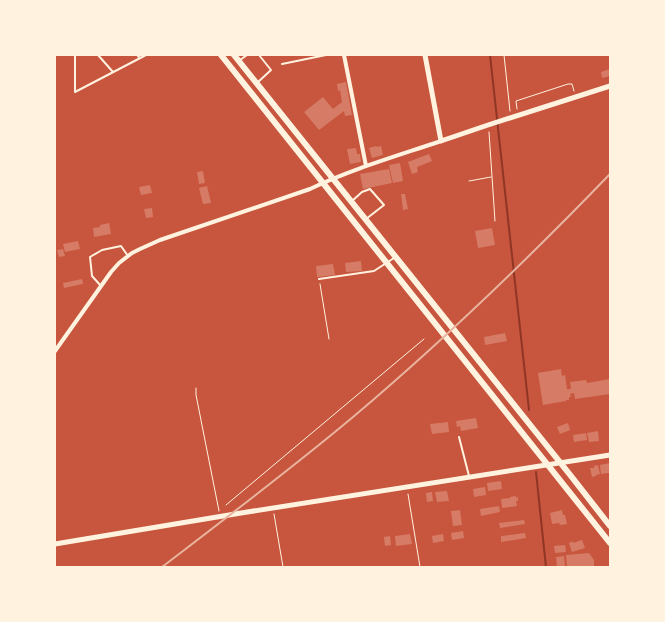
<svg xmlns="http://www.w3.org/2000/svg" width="665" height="622" viewBox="0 0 665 622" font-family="'Work Sans',sans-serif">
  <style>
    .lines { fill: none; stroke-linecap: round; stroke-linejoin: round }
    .stream { stroke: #8f3625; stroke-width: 2 }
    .building { fill: #d67c66 }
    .path { stroke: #fff3e0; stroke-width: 1 }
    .service { stroke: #fff3e0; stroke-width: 2 }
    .minor { stroke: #fff3e0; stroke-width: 4 }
    .tertiary { stroke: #fff3e0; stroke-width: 5 }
    .trunk { stroke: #fff3e0; stroke-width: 6 }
    .rail { stroke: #e9b49f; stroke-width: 2 }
  </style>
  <rect width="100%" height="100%" fill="#c8553d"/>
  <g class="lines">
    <path class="stream" d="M490,55L529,410
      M536,472L546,567"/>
  </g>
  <path class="building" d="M610,69V76L602,78L601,72Z
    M346,82L352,115L345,116L344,111L319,130L304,112L323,97L333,109L342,102L340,90L338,91L337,84Z
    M376,146L377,147L381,146L383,155L372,158L369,148Z
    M356,148L357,154H360L361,162L350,164L347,149Z
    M429,154L432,161L417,167L418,172L412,174L408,162Z
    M400,163L403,181L393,183L389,165Z
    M389,169L392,183L363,189L360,174Z
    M203,171L205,183L199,184L197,172Z
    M150,185L152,193L141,195L139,187Z
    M207,186L211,203L203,204L199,188Z
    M401,194H405L408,209L403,210Z
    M152,208L153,217L146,218L144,209Z
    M109,223L111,234L94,237L93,228L100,227V225Z
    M492,228L495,245L478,248L475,231Z
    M78,241L80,249L65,252L63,244Z
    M63,249L65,256L59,257L57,250Z
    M361,261L362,271L346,272L345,263Z
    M333,264L335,275L317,277L316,266Z
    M82,279L83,284L64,288L63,283Z
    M505,333L507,341L485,345L484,337Z
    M561,369L562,376L565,375L567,389H571L570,382L586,380L587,383L610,379V394L575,399L574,393L570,394L571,397H569V400H566V401L543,405L538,373Z
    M476,418L478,428L461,431L460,426L457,427L456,421Z
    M448,422L449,432L432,434L430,424Z
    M568,423L570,430L560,434L557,427Z
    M598,431L599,441L589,442L587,433Z
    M586,433L587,440L574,442L573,435Z
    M610,463L609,473L601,474L600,465Z
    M598,465L600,474L596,475V476L592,477L590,468H594V466Z
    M501,481L502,489L488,491L487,483Z
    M485,487L486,495L474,497L473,489Z
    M447,491L449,501L437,502L435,492Z
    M432,492L433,501L427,502L426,493Z
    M516,496V498L518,497V501H516L517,506L502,508L501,499L510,498V497Z
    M499,506L500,512L481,516L480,509Z
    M460,510L462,525L453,526L451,511Z
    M562,510L563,515H565L567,524L560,525L559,523L552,524L550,513Z
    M524,520L525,524L500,528L499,523Z
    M463,531L464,538L452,540L451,533Z
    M525,533L526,538L501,542V536Z
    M410,534L412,544L396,546L395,536Z
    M443,534L444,541L433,543L432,536Z
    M390,536L391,545L385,546L384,537Z
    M582,540L585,548L572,552L569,543L573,541V543Z
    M565,545L566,552L555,553L554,546Z
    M589,553L594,560V566L567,567L566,555Z
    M564,556L565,567H557L556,557Z"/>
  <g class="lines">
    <path class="path" d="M504,55L510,111
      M517,109L516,101L568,84H572L574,91
      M489,132L495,221
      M469,181L491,177
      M320,284L329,339
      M196,388V395L219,511
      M408,494L420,567
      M226,505L424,339
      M274,514L283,567"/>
    <path class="service" d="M75,55V92L146,55
      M98,55L113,72
      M137,55L140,58
      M240,60L247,55
      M282,64L326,55
      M257,83L271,70L259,55
      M352,201L362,192L370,189L384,205L366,219
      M319,279L374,271L394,258
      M101,286L92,276L90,257L102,250L121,246L128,256
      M459,437L469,476"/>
    <path class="minor" d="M344,55L366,166
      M55,351L111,272L119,263L132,253L140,249L160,240L310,189C352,169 397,156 441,141"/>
    <path class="tertiary" d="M425,55L441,141L488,125L610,86
      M55,544L241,513L610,455"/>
    <path class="trunk" d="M221,55L610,543
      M234,55L571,476L610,526"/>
    <path class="rail" d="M162,567C226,518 291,469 353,417C443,341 528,259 610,174"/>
  </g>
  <rect width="665" height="622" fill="none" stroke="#fff3e0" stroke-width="112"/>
</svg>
